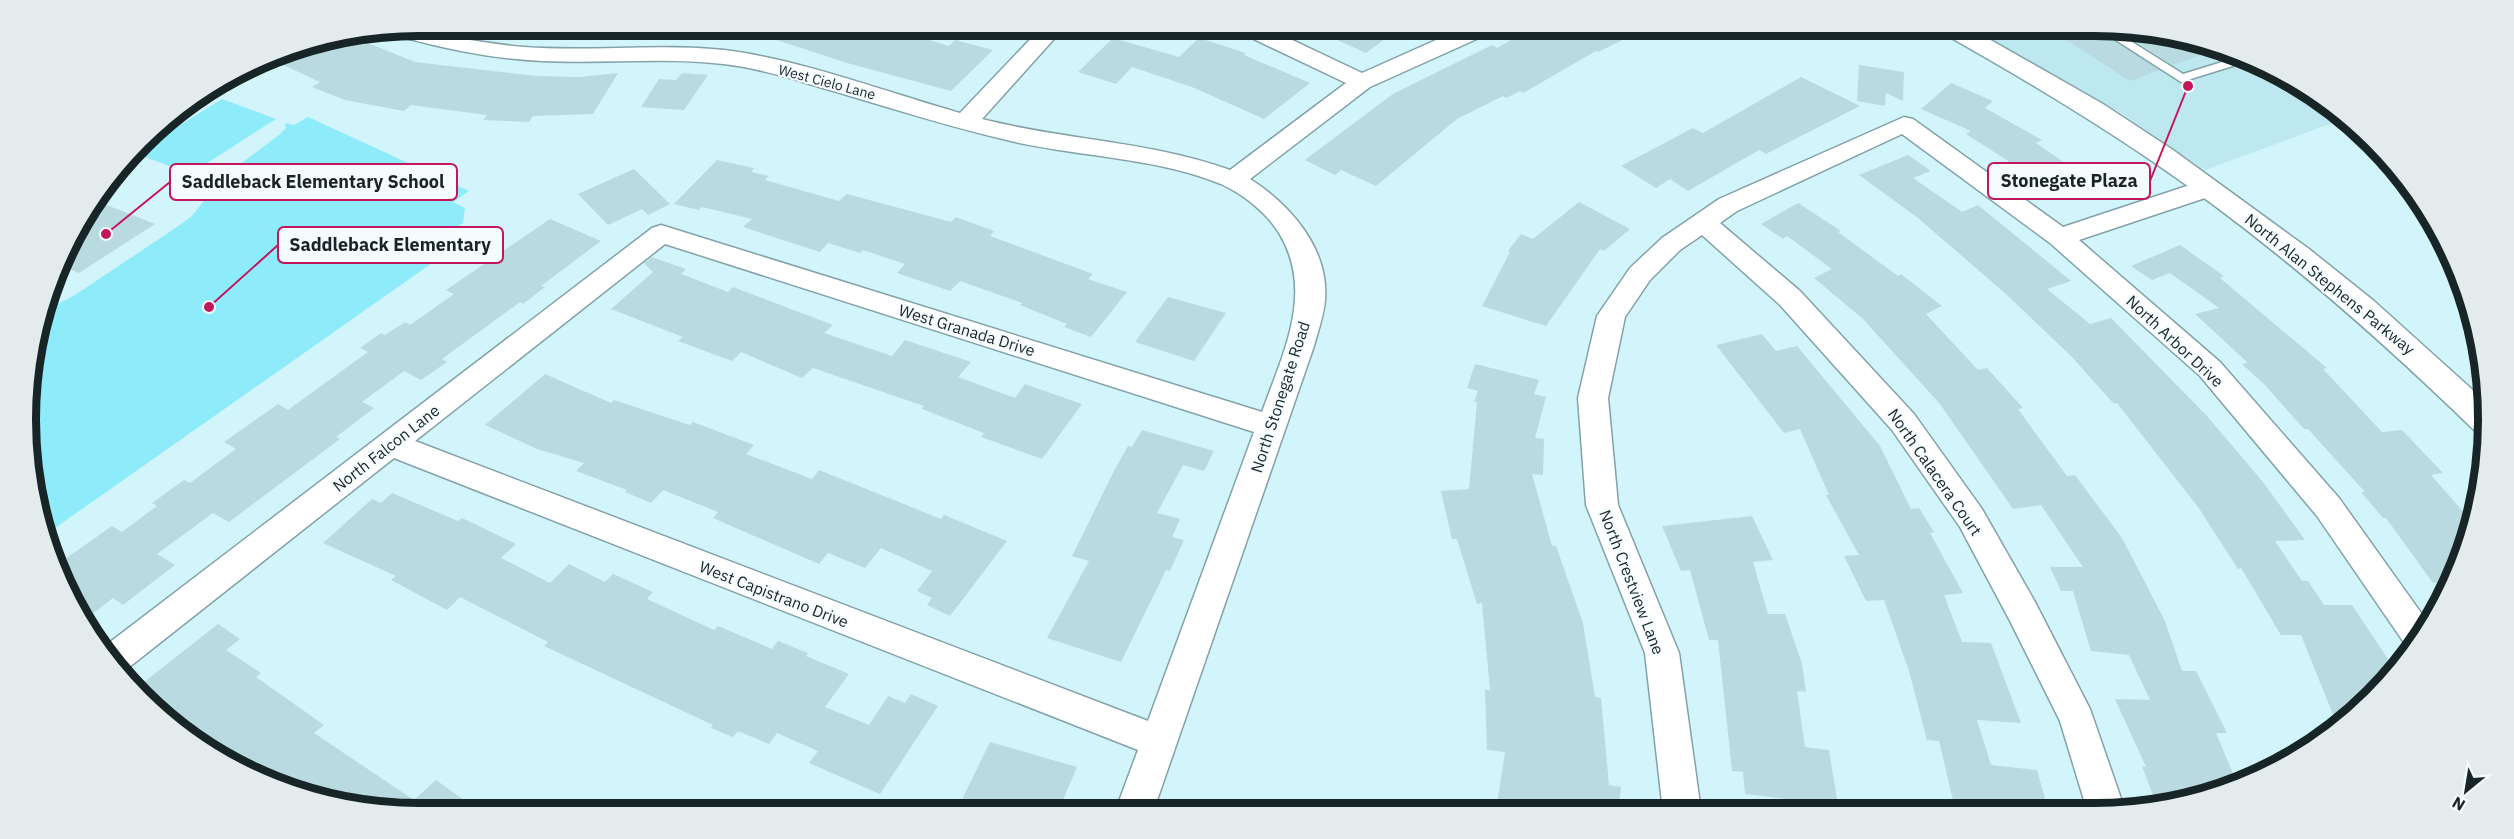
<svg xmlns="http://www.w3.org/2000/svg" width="2514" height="839" viewBox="0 0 2514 839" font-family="'IBM Plex Sans',sans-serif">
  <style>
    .built { fill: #bde8ef }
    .green { fill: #8debfa }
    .building { fill: #b8dae0 }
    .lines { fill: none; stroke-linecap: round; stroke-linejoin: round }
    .lane-casing { stroke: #82a2a8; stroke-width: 3 }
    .street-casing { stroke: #82a2a8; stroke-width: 3 }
    .secondary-casing { stroke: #82a2a8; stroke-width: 3 }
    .lane { fill: #fff; fill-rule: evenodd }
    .street { fill: #fff; fill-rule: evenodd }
    .secondary { fill: #fff; fill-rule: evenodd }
    .labels { text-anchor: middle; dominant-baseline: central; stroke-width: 4.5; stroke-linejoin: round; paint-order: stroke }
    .far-street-label { font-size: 14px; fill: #182527; stroke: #f5fcfd }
    .street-label { font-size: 16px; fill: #182527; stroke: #f5fcfd }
    .rim { fill: none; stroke: #182527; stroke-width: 8 }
    .leader { fill: none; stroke: #c2185b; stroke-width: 2 }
    .callout-dot { fill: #c2185b; stroke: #f5fcfd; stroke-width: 2 }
    .callout { fill: #f5fcfd; stroke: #c2185b; stroke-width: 2 }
    .callout-label { font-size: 18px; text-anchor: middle; font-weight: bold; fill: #182527 }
  </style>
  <rect width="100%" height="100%" fill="#d2f5fb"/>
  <path class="built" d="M1968,26H2094L2196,39L2268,66L2334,107L2346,118L2205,170L2118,111Z"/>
  <path class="green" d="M222,99L276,119L190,174L135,153Z
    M308,117L469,191L453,202L465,208L463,223L447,234L462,242L45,535C28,497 21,409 29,368C33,348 41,329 46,310L75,295L177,227L192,216L223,177L279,135L286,128L285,123L294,125Z"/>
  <path class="building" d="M2045,26H2092L2159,70L2130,81Z
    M1649,27L1598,52L1596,51L1523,93L1520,91L1506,98L1503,96L1457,119L1376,186L1341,170L1335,175L1305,160L1393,94L1492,45L1497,48L1532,28Z
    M1400,28L1366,53L1313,29H1353Z
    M2114,28L2196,39L2221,48L2173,65Z
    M762,31H900L949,46L955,40L993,50L951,91L847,63L761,35Z
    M343,33L415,62L537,76L579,77L618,73L593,114L533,116L529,122L483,120L487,115L411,105L404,111L345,100L312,87L320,82L266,57Z
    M1113,38L1179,57L1199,38L1246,53L1244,55L1310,83L1264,119L1192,87L1132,67L1116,84L1078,72Z
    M1859,65L1904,72L1903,101L1886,93L1885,106L1857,101Z
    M682,73L708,75L684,110L641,107L659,79L676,80Z
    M1801,77L1860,106L1766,154L1759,150L1688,191L1670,179L1656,188L1621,166L1693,128L1703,133Z
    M1951,83L1993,101L1985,108L2042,140L2036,143L2085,177L2042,193L2021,178L2030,175L1966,134L1971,131L1921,109Z
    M1908,155L1931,171L1913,178L1962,212L1978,205L2071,281L2047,289L2090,324L2111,318L2207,416L2263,482L2305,540L2275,541L2302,581H2308L2324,605H2352L2394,668L2355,716L2338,727L2301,635H2281L2241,568L2238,569L2198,507L2117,403L2114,404L2071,356L2006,294L1918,218L1859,175Z
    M717,160L754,168L751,172L769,176L765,180L839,201L847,194L951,222L956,217L994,231L990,236L1093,274L1088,279L1127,292L1091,337L1064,327L1067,324L1020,305L1022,303L960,281L950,291L897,273L905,264L863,250L860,253L828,243L820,252L743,227L752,219L702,207L699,210L674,204Z
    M634,169L670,204L648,215L642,209L608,225L578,194Z
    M94,200L155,224L79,273L60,265L66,245Z
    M1579,202L1630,229L1604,251L1600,249L1546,326L1482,306L1510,252L1508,251L1521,234L1533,239Z
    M1798,203L1841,231L1838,232L1898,276L1901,274L1942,306L1926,314L1978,370L1987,368L2023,408L2018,409L2067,476L2075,475L2122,538L2165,621L2182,671H2196L2227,733H2216L2237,783L2166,804L2156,803L2142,766L2146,767L2115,699L2150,700L2129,655L2091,651L2073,591H2061L2050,567H2083L2041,505L2013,509L1940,404L1863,319L1814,278L1832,269L1787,236L1783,239L1761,224Z
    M550,219L601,241L541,286L545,287L523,304L520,302L442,359L447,362L421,380L404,371L362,402L374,408L336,437L340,439L229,522L213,513L157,554L175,565L123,605L113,598L91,615L77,606L58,564L112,526L122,532L157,506L152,503L184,480L190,483L236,449L224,442L278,404L288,410L368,352L360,348L381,333L385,335L405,322L410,325L454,294L446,290Z
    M2180,245L2224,276L2220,278L2327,368L2323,369L2382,432L2402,430L2443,473L2431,475L2474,524L2450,582L2433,583L2386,518H2383L2361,492H2365L2308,429H2304L2266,386L2242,364L2248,363L2195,314L2219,308L2170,273L2152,280L2131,266Z
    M652,257L686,269L681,274L728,292L733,287L833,325L824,333L892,356L905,340L971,362L958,377L1015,398L1025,384L1082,404L1042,459L981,437L984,433L922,409L924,406L813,368L802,378L741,352L732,361L678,341L683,337L611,309L653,272L644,263Z
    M1168,297L1226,313L1194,361L1135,342Z
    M1762,334L1776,351L1797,346L1880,446L1911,509L1919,508L1934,532L1930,533L1963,593L1944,595L1962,642L1991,643L2021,723L1977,720L1991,765L2037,770L2048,809L1967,811L1965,802L1953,800L1939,741L1927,740L1909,671L1884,600L1866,601L1844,556L1859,555L1826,495H1829L1800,429L1784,433L1716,345Z
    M1475,364L1539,380L1534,394L1546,397L1535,438L1544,439L1543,475L1532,474L1552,546H1556L1583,623L1595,697L1601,698L1609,785L1621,787L1618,811H1496L1505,752L1487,750L1485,690H1490L1482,603L1477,604L1457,539H1452L1441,491L1469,489L1477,402H1474L1478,391L1467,388Z
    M545,374L611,403L614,400L690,425L693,422L754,445L746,454L812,479L819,470L941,519L944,515L1007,541L950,616L927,605L932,598L917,591L932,571L881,548L865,568L828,553L819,564L713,518L718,512L663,490L651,503L625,492L627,490L576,471L584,463L537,449L485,425Z
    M1142,430L1214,451L1204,471L1183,465L1157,513L1180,519L1172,537L1184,540L1170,571L1166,570L1121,662L1047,638L1089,561L1072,556L1114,471L1128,446L1132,447Z
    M392,493L458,521L462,518L516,544L501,558L550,583L569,564L605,582L613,574L653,592L647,599L714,630L718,626L772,649L778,641L808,653L806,656L849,674L825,707L869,725L888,696L905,703L911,694L938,706L880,794L809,763L818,751L777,733L769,744L738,731L733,737L711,728L713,725L544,646L548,642L460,597L447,610L391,580L396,576L323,543L372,499L381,503Z
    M1752,516L1773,560L1753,562L1768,614H1785L1802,664L1806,692L1797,691L1805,747L1829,750L1838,805L1745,794L1743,772L1732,771L1718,640H1709L1690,570L1681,571L1662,526Z
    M218,624L240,639L226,650L261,673L256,677L324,725L314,733L414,800L436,780L482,813H420L318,800L200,747L134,690Z
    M990,742L1077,767L1058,812H956Z"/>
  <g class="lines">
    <g class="lane-casing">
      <path id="lane" d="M2094,26L2110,28L2183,74L2242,56L2252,60L2181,82Z"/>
    </g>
    <g class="street-casing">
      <path id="street" d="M1463,28H1493L1490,33L1370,87L1250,179C1291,205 1329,249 1325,300C1324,315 1318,331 1314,346L1153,812H1115L1138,750L394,458L123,672L120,673L101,649L652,228L661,225L1262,412C1283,353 1315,292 1279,233C1267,213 1243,194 1221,184C1155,157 1080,157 1011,141C950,127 890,108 830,90C795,80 760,68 723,64C663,57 602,64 542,61C495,59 450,50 406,38L403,33C444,33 483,44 524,47C591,52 657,43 724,50C799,59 886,92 960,113L1039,30H1062L982,119C1063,140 1150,141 1230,170L1346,83L1243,34L1240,29H1269L1362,73ZM665,244L1254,432L1148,721L415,441Z
        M1904,117L1913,119L2063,227L2199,182L2208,180L2217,182L2221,188L2217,194L2079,240L2220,362L2339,498L2429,624L2410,648L2407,647L2317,516L2200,376L2050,243L1902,134L1737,211L1720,223L1800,291L1914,414L1982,509L2035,602L2090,709L2125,810H2087L2060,721L2010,621L1960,527L1892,430L1780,305L1702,235L1680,250L1650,280L1625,317L1608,398L1618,505L1679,653L1701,811H1663L1645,653L1586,505L1578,398L1597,316L1630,268L1662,238L1719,199Z"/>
    </g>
    <g class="secondary-casing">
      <path id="secondary" d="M1936,26H1966L2103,104L2173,150L2309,249L2374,301L2486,402L2487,434L2475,431C2374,333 2268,240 2152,161C2083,114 2012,72 1939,31Z"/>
    </g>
    <use href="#lane" class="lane"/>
    <use href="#street" class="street"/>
    <use href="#secondary" class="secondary"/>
  </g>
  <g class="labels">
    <g class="far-street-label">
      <text transform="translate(827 82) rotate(15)">West Cielo Lane</text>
    </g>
    <g class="street-label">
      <text transform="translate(2330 284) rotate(39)">North Alan Stephens Parkway</text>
      <text transform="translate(967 330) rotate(17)">West Granada Drive</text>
      <text transform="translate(2175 341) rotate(43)">North Arbor Drive</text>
      <text transform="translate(1280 397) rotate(-72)">North Stonegate Road</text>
      <text transform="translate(386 448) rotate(-38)">North Falcon Lane</text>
      <text transform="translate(1935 472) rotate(55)">North Calacera Court</text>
      <text transform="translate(1632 582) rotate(69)">North Crestview Lane</text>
      <text transform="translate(774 594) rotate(21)">West Capistrano Drive</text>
    </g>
  </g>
  <path d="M0 0H2514V839H0ZM419 36H2095A383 383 0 0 1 2478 419V420A383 383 0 0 1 2095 803H419A383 383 0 0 1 36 420V419A383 383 0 0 1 419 36Z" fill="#e3ebec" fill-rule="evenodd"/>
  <path class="rim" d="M419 36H2095A383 383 0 0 1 2478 419V420A383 383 0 0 1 2095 803H419A383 383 0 0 1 36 420V419A383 383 0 0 1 419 36Z"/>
  <path class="leader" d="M2188 86L2150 181M106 234L170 182M209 307L278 245"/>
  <g class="callout-dot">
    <circle cx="2188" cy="86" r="6"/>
    <circle cx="106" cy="234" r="6"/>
    <circle cx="209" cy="307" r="6"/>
  </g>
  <g class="callout">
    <rect x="1988" y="163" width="162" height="36" rx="6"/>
    <rect x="170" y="164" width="287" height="36" rx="6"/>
    <rect x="278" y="227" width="225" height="36" rx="6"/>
  </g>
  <g class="callout-label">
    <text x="2069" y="187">Stonegate Plaza</text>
    <text x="313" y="188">Saddleback Elementary School</text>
    <text x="390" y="251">Saddleback Elementary</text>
  </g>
  <g transform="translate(2466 791) rotate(210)" stroke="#f5fcfd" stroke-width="4.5" paint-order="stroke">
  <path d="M0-4.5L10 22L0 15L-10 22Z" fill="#182527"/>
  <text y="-9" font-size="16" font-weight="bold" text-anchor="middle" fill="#182527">N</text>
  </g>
</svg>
